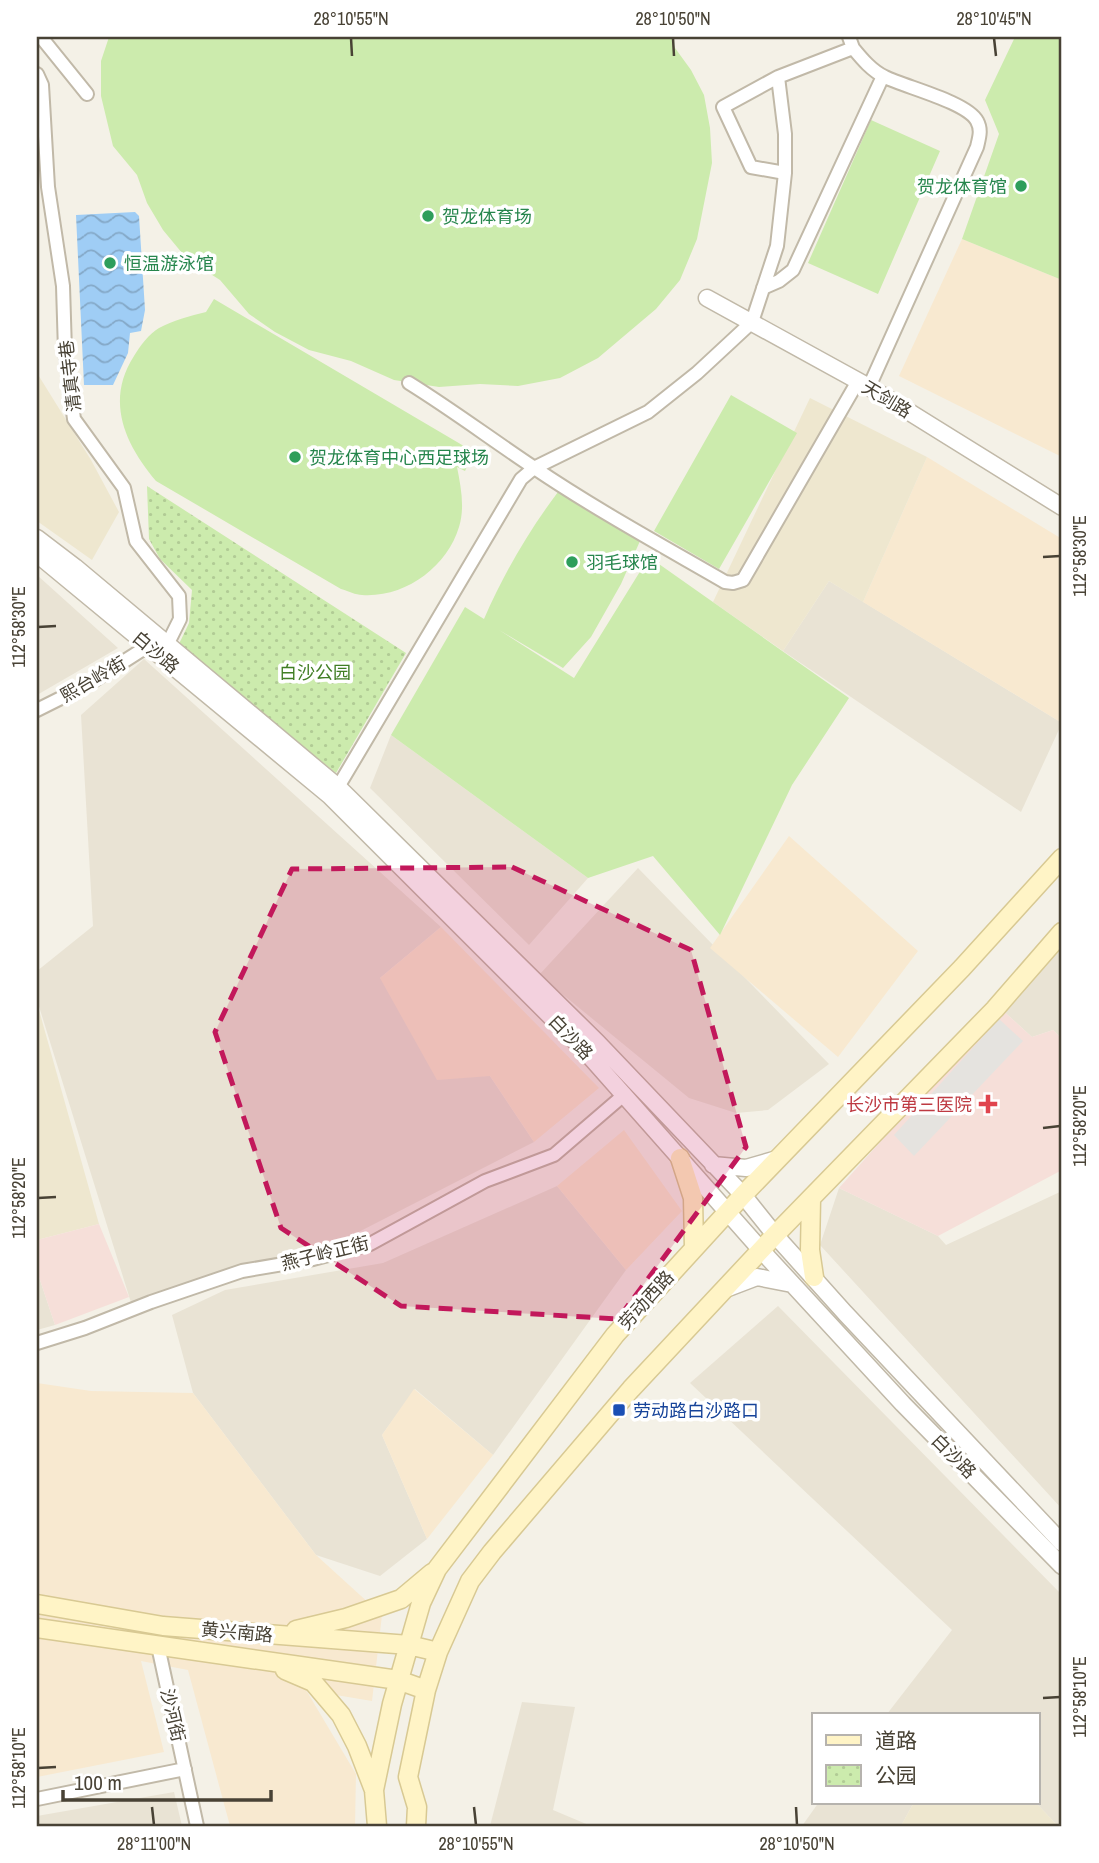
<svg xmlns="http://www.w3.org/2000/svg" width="1099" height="1863" viewBox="0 0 1099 1863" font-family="'Archivo Narrow','Noto Sans SC',sans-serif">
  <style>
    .residential { fill: #e9e3d4 }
    .commercial { fill: #f8e9d0 }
    .education { fill: #eee7cf }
    .medical { fill: #f6dfd9 }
    .grass { fill: #ccebad }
    .park { fill: url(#park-dots) }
    .parking { fill: #e5e3df }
    .water { fill: url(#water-waves) }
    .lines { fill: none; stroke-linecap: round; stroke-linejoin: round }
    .minor-casing { stroke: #c1b9a8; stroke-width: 16 }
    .tertiary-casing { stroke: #c1b9a8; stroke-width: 19 }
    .secondary-casing { stroke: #d8c993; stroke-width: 21 }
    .minor { stroke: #fff; stroke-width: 12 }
    .tertiary { stroke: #fff; stroke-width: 16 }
    .secondary { stroke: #fff4c6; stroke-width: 18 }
    .marked { fill: #c2185b; fill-opacity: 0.2; stroke: #c2185b; stroke-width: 5; stroke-dasharray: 14 9; stroke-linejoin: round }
    .ticks { fill: none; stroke: #484235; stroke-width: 2.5 }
    .leisure-dot { fill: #2e9e5b; stroke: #fff; stroke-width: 2.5 }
    .health-dot { fill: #e0444e; stroke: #fff; stroke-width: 2.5 }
    .transit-dot { fill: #1a4fb4; stroke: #fff; stroke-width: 2.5 }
    .labels { text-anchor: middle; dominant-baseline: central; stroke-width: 7; stroke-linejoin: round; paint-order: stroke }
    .leisure-label { font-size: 18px; fill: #27864d; stroke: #fff; text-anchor: start }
    .street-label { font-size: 18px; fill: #484235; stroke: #fff }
    .park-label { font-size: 18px; fill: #417e24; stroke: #fff }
    .health-label { font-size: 18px; fill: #be3a42; stroke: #fff; text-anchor: end }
    .transit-label { font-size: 18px; fill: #164399; stroke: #fff; text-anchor: start }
    .neatline { fill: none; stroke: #484235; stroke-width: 2.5 }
    .ticks-label { font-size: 18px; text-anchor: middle; fill: #484235 }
  </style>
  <defs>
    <pattern id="park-dots" width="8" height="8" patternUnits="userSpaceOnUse" patternTransform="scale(1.75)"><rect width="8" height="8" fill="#ccebad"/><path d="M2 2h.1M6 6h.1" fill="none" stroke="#b1cb95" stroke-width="1.8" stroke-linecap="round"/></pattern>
    <pattern id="water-waves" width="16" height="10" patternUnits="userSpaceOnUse" patternTransform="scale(1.75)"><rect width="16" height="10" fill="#9fcdf5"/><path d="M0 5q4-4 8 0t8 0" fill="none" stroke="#84a8c7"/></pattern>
  </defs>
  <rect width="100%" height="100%" fill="#f4f1e7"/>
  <path class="residential" d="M37,575L118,648L37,695Z
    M829,581L1062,723L1021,812L783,651Z
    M144,659L441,927L380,978L490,1076L534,1142L347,1238L133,1309L37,1000V971L93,926L81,715Z
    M391,735L588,878L529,945L370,788Z
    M638,868L829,1064L768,1110L736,1113L689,1098L539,975Z
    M1062,941V1039L1053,1030L1032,1037L1000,1008Z
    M557,1186L626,1270L493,1455L415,1389L382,1435L427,1539L380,1576L316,1555L193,1393L172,1315L225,1290L383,1263Z
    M839,1188L938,1236L946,1245L1062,1191V1509L820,1245Z
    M37,1271L55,1325L37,1330Z
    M778,1306L1062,1595V1826H1058L1035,1802H1038V1714H887L952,1630L690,1383Z
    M522,1702L575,1707L553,1810L591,1826H490Z
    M174,1792L182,1826H37V1816Z
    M819,1802H914L901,1826H802Z"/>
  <path class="commercial" d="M962,239L1062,280V457L899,376Z
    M927,457L1062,539V723L863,602Z
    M789,836L918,951L838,1057L710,948Z
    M441,927L599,1088L534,1142L490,1076L437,1080L380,978Z
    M624,1130L682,1211L626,1270L557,1186Z
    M37,1383L91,1391L193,1393L316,1555L382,1615L372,1701L306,1690L356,1774L355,1826H230L188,1670L141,1661L164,1752L37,1777Z
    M414,1389L493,1455L427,1539L382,1435Z"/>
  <path class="education" d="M37,373L91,460L119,512L92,560L37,521Z
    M810,398L927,457L863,602L829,581L783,651L713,602Z
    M37,1003L99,1224L37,1240Z
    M914,1802H1035L1058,1826H901Z"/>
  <path class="medical" d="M1000,1008L1032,1037L1053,1030L1062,1039V1170L938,1236L839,1188Z
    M99,1224L129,1297L55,1325L37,1271V1240Z"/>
  <path class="grass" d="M109,37H671L675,48L691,70L704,95L710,128L712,163L697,239L680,280L656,309L598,358L560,378L518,386L480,384L439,387L394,380L351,361L309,350L275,332L249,314L220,280L187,259L163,230L147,203L137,175L113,146L101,96V61Z
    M1015,37H1062V280L962,239L999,134L985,100Z
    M871,120L940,151L878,294L808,263Z
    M214,299L474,452L465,471L457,467C461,487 465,508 459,527C447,567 405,598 362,595C356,595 348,591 341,589L156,481C125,444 105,401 134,356C140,346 149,334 159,328C174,320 190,316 206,312Z
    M731,395L797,433L719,569L654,531Z
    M558,492L640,541L621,584L591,637L563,668L499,630L574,678L649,557L849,698L792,785L720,935L653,856L588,878L391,735L465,607L484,619C504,573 528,532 558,492Z"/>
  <path class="park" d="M147,486L406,653L336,773L178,646L189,623L192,590L160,559L149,539Z"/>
  <path class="parking" d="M999,1019L1023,1041L914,1156L894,1135Z"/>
  <path class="water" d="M135,212L139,216L145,310L141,331L130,333L128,353L113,385H84L76,215Z"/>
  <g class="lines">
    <g class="minor-casing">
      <path id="minor" d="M41,37L87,94
        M853,48C862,59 872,71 885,77C905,87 967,102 977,121C982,130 979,138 977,147L869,387
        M37,74L42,85L48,187L63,286L65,351L74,419L124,488L136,541L179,596L180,619L167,645
        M785,173L751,167L723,107L778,77L853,48L849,37
        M763,288L779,281L793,270L883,76
        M409,383C451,409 491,439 533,467C595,509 661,545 725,582L733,583L743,580L858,381
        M37,710L87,685L148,646
        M338,787L521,479L534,468L648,412L697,373L752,322L777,246L785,173V134L778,77
        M37,1343L85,1328L151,1302L242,1271L313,1259L370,1244L485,1181L554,1155L625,1094
        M158,1646L197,1826
        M37,1799L185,1769"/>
    </g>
    <g class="tertiary-casing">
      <path id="tertiary" d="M707,298L869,387L1062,507
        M37,538L75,567L338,787L598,1043L743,1195L775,1235L845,1313L1062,1543
        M37,554L330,796L585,1051L761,1250L903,1404L1062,1566
        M713,1165L746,1168L777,1159
        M723,1290L757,1277L792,1284"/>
    </g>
    <g class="secondary-casing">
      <path id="secondary" d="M680,1158L693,1198L694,1248
        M811,1199L810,1250L814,1277
        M37,1604L163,1626L409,1645L438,1652
        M37,1628L398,1680L426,1690
        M296,1630L346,1618L401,1599L432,1573
        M285,1670L313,1682L341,1715L357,1746L374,1790
        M377,1826L374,1790L392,1704L421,1603L437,1569L615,1335L743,1195L962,968L1062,858
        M416,1826L417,1807L408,1777L426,1690L438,1652L470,1581L492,1552L631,1389L775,1235L995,1009L1062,932"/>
    </g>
    <use href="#minor" class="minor"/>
    <use href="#tertiary" class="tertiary"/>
    <use href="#secondary" class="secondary"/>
  </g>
  <path class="marked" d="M512,867L691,950L746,1147L618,1319L401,1306L281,1228L215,1032L292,869Z"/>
  <path class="ticks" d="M351,38L352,56M673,38L674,56M994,38L996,56M1043,557L1060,556M38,627L56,626M1043,1128L1060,1126M38,1198L56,1197M1043,1698L1060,1697M38,1768L56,1767M152,1807L154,1825M474,1807L476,1825M796,1807L797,1825"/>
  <g class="leisure-dot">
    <circle cx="1021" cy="186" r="7"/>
    <circle cx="428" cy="216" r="7"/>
    <circle cx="110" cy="263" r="7"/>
    <circle cx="295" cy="457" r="7"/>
    <circle cx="572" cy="562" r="7"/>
  </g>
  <path class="health-dot" d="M984.5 1093.5h7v7h7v7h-7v7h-7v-7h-7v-7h7z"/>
  <rect class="transit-dot" x="612" y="1403" width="14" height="14" rx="3.5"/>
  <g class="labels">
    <g class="leisure-label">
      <text x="1007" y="186" text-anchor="end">贺龙体育馆</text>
      <text x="442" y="216">贺龙体育场</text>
      <text x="124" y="263">恒温游泳馆</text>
      <text x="309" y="457">贺龙体育中心西足球场</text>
      <text x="586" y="562">羽毛球馆</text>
    </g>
    <g class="street-label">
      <text transform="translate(70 376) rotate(-97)">清真寺巷</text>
      <text transform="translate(887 399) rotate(31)">天剑路</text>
      <text transform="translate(156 652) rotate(40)">白沙路</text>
      <text transform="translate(93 679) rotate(-30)">熙台岭街</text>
      <text transform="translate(571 1037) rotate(46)">白沙路</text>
      <text transform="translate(325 1253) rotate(-14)">燕子岭正街</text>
      <text transform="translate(646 1300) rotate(-48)">劳动西路</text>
      <text transform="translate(954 1456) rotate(45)">白沙路</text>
      <text transform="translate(237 1632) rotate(5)">黄兴南路</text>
      <text transform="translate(173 1715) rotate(77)">沙河街</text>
    </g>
    <g class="park-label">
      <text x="315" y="672">白沙公园</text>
    </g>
    <g class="health-label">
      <text x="972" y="1104">长沙市第三医院</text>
    </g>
    <g class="transit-label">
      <text x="633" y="1410">劳动路白沙路口</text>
    </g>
  </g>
  <rect width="1099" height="1863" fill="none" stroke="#ffffff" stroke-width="77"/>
  <rect x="812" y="1713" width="228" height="91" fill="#ffffff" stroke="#b6b3ae" stroke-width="2"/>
  <rect x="826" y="1735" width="35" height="10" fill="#fff4c6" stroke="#b6b3ae" stroke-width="2"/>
  <text x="875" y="1748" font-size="21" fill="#484235">道路</text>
  <rect x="826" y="1765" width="35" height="21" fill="url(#park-dots)" stroke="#b6b3ae" stroke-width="2"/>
  <text x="875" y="1783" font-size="21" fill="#484235">公园</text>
  <path d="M63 1790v10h208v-10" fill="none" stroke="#484235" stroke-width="3.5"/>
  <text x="74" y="1790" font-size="21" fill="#484235" stroke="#ffffff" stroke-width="5" paint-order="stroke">100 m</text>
  <rect x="38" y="38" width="1022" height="1787" class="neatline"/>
  <g class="ticks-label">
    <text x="351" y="25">28°10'55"N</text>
    <text x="673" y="25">28°10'50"N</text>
    <text x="994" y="25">28°10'45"N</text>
    <text transform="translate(1080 556) rotate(-90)" y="6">112°58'30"E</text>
    <text transform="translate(19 627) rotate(-90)" y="6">112°58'30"E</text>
    <text transform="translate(1080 1126) rotate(-90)" y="6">112°58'20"E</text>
    <text transform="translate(19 1198) rotate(-90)" y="6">112°58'20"E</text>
    <text transform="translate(1080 1697) rotate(-90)" y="6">112°58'10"E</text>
    <text transform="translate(19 1768) rotate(-90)" y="6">112°58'10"E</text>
    <text x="154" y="1850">28°11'00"N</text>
    <text x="476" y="1850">28°10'55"N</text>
    <text x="797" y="1850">28°10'50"N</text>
  </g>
</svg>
